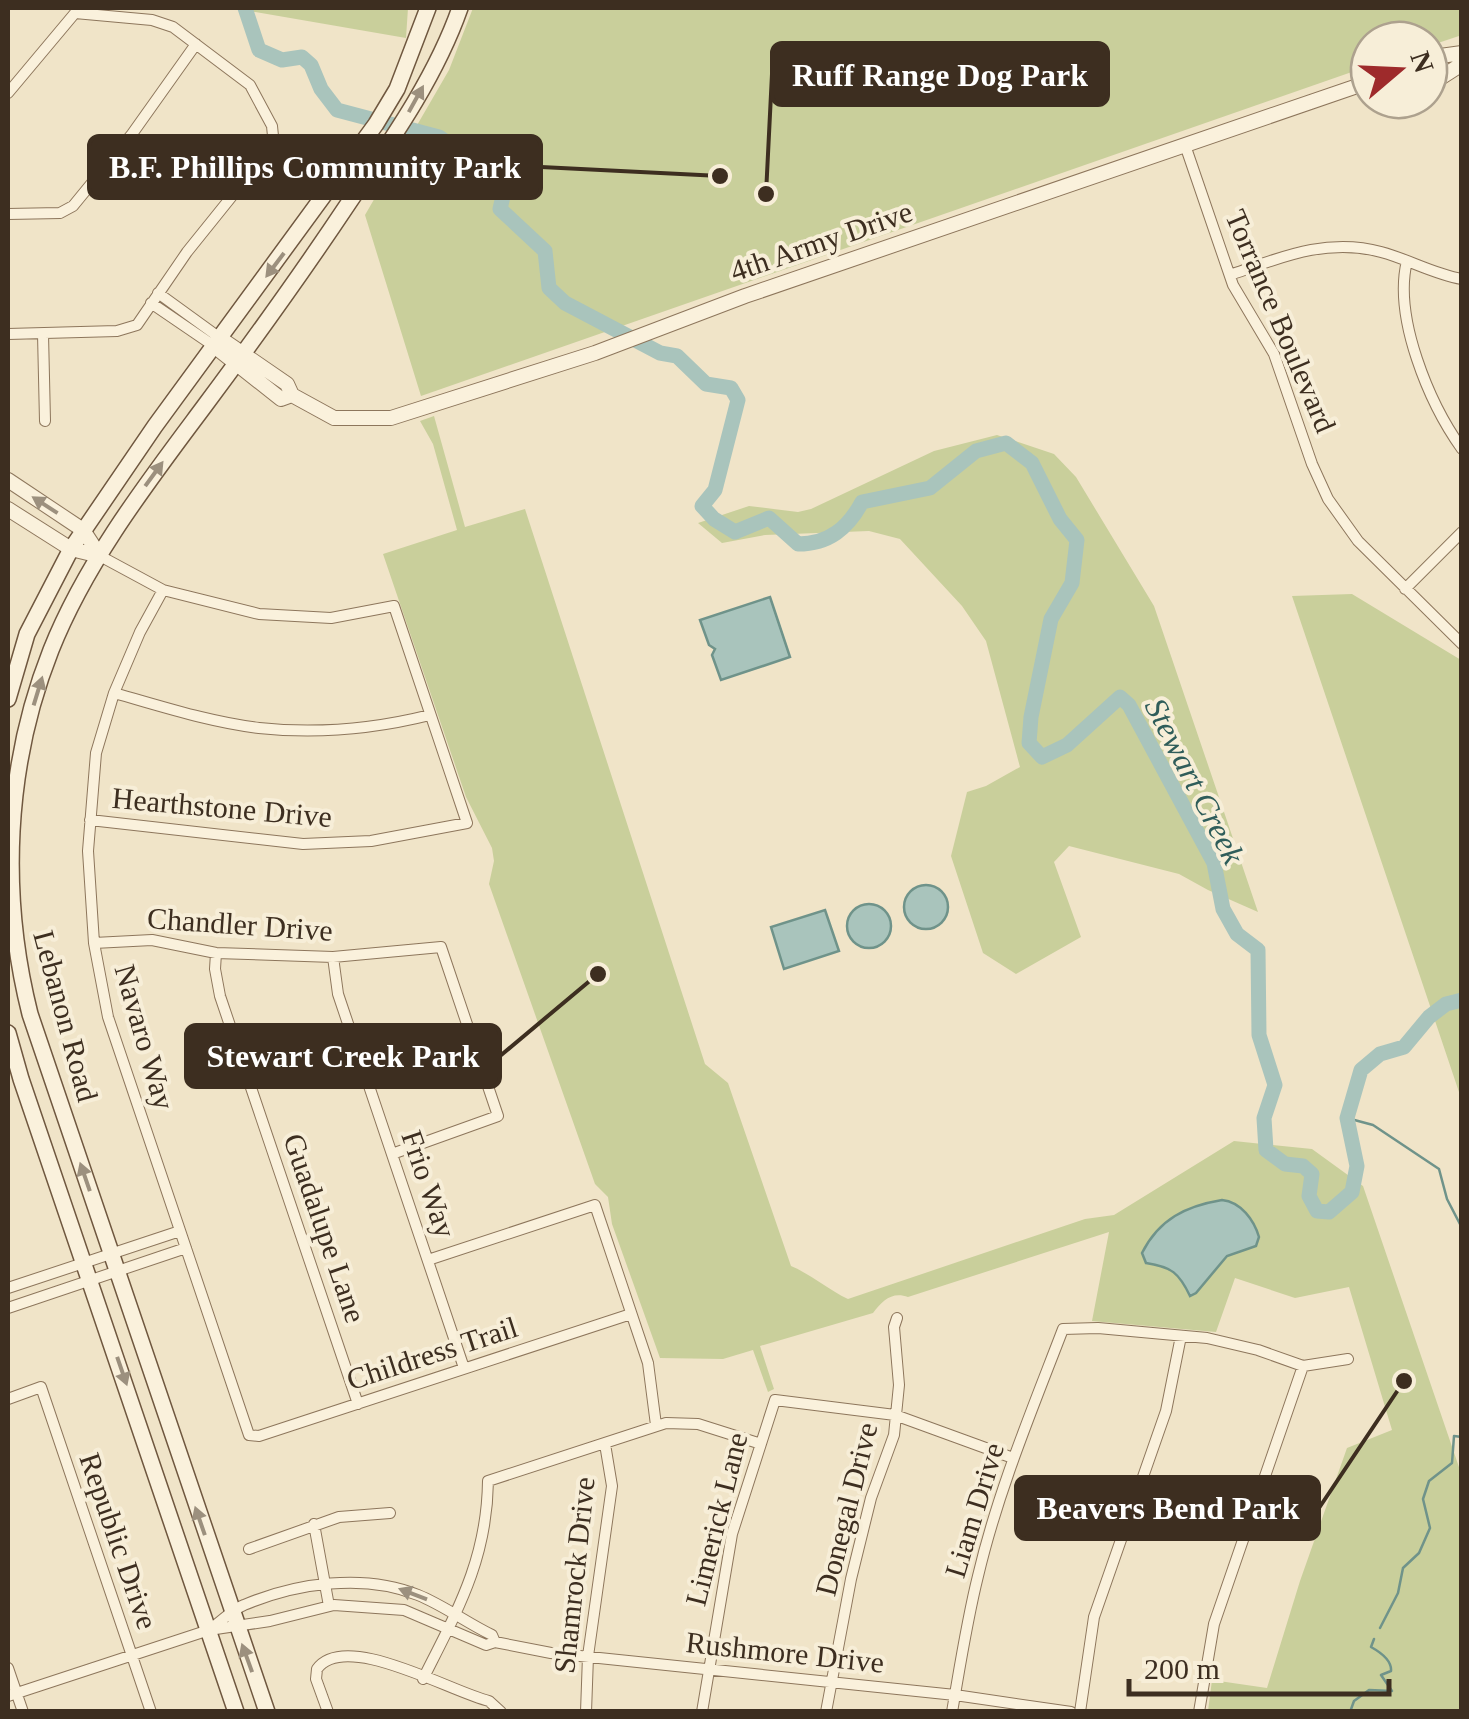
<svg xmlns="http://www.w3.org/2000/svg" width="1469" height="1719" viewBox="0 0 1469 1719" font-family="Georgia,serif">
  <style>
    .green { fill: #c9cf9b }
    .water { fill: #a9c4bc; stroke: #6f938a; stroke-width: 2.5 }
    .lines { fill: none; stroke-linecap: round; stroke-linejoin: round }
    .stream { stroke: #6f938a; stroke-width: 2.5 }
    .river { stroke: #a9c4bc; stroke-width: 15 }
    .minor-casing { stroke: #8d765c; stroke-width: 12 }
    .tertiary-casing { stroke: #8d765c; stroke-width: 16 }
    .secondary-casing { stroke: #6f573f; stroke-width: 18 }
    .minor { stroke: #faf1dc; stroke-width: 10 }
    .tertiary { stroke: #faf1dc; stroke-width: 14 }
    .secondary { stroke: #faf1dc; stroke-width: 15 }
    .oneway { fill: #9c907e }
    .labels { text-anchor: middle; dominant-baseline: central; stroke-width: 8; stroke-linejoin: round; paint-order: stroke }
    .street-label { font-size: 30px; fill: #3d2e20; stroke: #f7eed8 }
    .water-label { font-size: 32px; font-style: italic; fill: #2f5d5a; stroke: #f7eed8 }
    .leader { fill: none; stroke: #3d2e20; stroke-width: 4 }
    .callout-dot { fill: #3d2e20; stroke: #f7eed8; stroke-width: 4 }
    .callout { fill: #3d2e20; stroke: #3d2e20; stroke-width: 4 }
    .callout-label { font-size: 32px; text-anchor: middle; font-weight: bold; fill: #fff }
  </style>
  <rect width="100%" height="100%" fill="#f0e4c8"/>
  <path class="green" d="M232,8H408L406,38Z
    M473,8H1461L1462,35L1429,46V40H1369V66L421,396L365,215L449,70Z
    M434,416L465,527L525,509L705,1064L728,1083L791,1266C812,1275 827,1289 848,1299L1085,1219L1114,1215L1234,1141L1312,1149L1363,1186L1461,1473V1711H1208L1212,1680L1267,1688L1300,1581L1347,1448L1392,1430L1349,1287L1295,1298L1235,1278L1216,1332L1092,1321L1109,1232L908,1297C892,1291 882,1301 873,1313L760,1346L774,1389L768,1392L753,1350L723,1359L660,1358L612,1224L608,1197L595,1184L489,884L494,861L492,848L466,797L383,554L457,530L433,444L420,421Z
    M997,435L1054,454L1076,477L1154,606L1258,912L1208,890L1179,874L1069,846L1054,862L1081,937L1016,974L983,953L951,856L967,792L986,786L1020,767L986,641L962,606L900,539L869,531L765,535L722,543L698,523L749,506L798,512L811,509L934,451Z
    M1352,594L1461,660V1098L1292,596Z"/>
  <path class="water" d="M770,597L790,657L721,680L712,655L715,649L709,645L700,620Z
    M904 907a22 22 0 1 1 44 0a22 22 0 1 1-44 0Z
    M847 926a22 22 0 1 1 44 0a22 22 0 1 1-44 0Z
    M825,910L839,951L784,969L771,927Z
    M1222,1200C1241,1202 1254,1220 1259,1237L1256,1246L1227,1256L1196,1293L1190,1296C1179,1273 1172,1267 1146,1263L1142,1253C1159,1219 1186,1206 1222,1200Z"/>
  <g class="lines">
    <path class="stream" d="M1347,1118L1373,1125L1439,1169L1447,1199L1462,1228
      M1380,1628L1398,1593L1403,1568L1419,1553L1430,1528L1423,1499L1429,1481L1452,1463L1454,1436L1462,1437
      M1350,1712L1354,1701L1369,1690L1392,1691L1381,1675L1391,1671C1392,1660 1380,1652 1371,1647L1374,1639"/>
    <path class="river" d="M245,8L259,50L282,60L302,57L311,65L321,89L337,110L439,137L456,149L489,155L507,142H524L533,156V171L522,184L504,192L500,209L545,251L549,288L565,303L660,353L677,356L706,384L731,388L738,400L715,490L702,506L714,519L735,532L769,518L798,544C829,544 848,528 862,502L930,488L976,451L1006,443L1032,463L1060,519L1077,540L1072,583L1051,619L1031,717L1029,743L1042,757L1067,745L1120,697L1129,705L1214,863L1223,909L1237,934L1258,950L1259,1035L1275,1085L1264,1118L1266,1150L1285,1164L1303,1166L1312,1174L1309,1196L1317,1211L1329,1212L1352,1192L1357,1166L1347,1118L1361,1070L1380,1054L1404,1047L1429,1017L1446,1004L1462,1000"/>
    <g class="minor-casing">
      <path id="minor" d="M8,93L75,13L152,20L173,27L250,85L272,126L273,136L261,160L187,252L137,325L117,331L8,334
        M1185,145L1233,285L1274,354L1312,464L1328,499L1358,541L1462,644
        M8,214L60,213L73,206L132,134L196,44
        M1407,261C1393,317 1429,403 1462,449
        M1230,275C1279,258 1327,237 1381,252C1408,259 1433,274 1462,279
        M158,293L220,338
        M151,303L214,346
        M43,334L45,421
        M1405,589L1462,532
        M163,590L140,632L114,693L96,753L88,851L94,943L108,1017L249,1435L259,1436L631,1314
        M114,693C161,706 209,722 259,728C316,734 374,729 430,715
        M90,820L303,844L371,841L467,823L394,606L331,618L259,614L163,590L100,556
        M94,943L152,940L216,953L333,957L441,947L498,1116L392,1154
        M216,953L215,969L220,996L358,1404
        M333,957L338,994L464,1368
        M428,1260L595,1205L648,1363L656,1425
        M8,1288L180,1231
        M8,1308L186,1248
        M8,1399L41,1387L151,1712
        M314,1524L329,1606
        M249,1549L339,1517L390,1513
        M213,1627C223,1620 233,1609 244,1605C296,1583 364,1573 418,1595C443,1605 467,1623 492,1635L495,1642
        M8,1668L23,1712
        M423,1679C457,1611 487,1560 488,1481L666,1423L698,1424L758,1443
        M8,1696L209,1630L270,1621L334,1605L404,1610L486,1645L495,1642L551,1653L955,1695L1071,1712
        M328,1712L316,1679L317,1669C345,1630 451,1692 489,1701L501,1712
        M586,1712L588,1656L612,1486L605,1444
        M702,1712L732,1534L775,1400L895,1415L1013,1458
        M826,1712L851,1579L871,1498L894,1435L899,1385L894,1327L897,1318
        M952,1712C960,1666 967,1620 978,1576C998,1491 1032,1410 1063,1329L1098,1328L1207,1338L1258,1350L1303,1366L1348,1359
        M1080,1712L1094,1617L1166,1411L1181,1336
        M1199,1712L1214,1624L1303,1366"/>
    </g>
    <g class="tertiary-casing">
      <path id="tertiary" d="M1429,54C1442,64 1443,78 1429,88
        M1433,57L1462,53
        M1437,80L1462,64
        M220,338L287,384L292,395L334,418H391L595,353L745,296L1369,82
        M214,346L281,399L292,395
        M8,480L83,530L100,556
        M8,509L71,549L100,556"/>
    </g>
    <g class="secondary-casing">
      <path id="secondary" d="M8,699L27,634L71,549L155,426L376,124L397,89L428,8
        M8,1033L21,1079L236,1712
        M267,1712L30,1014C0,895 5,766 51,650C86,562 147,483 203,408C253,341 302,273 348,204C390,142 435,79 460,8"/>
    </g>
    <use href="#minor" class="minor"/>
    <use href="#tertiary" class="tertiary"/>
    <use href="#secondary" class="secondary"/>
  </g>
  <defs><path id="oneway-solid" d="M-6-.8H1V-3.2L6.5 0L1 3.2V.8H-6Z" transform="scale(2.5)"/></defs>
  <g class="oneway">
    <use href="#oneway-solid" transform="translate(416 99) rotate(-61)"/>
    <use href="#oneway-solid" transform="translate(275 265) rotate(127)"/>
    <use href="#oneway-solid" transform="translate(154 474) rotate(-54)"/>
    <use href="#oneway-solid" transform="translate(45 505) rotate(-147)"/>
    <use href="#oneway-solid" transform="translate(38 691) rotate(-73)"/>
    <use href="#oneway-solid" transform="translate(85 1177) rotate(-109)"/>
    <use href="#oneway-solid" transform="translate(122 1371) rotate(71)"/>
    <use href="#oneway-solid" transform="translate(200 1521) rotate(-109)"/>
    <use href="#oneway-solid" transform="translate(413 1594) rotate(-159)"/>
    <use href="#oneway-solid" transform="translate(247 1658) rotate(-110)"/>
  </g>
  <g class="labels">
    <g class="street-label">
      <text transform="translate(821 241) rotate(-19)">4th Army Drive</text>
      <text transform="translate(1281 321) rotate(67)">Torrance Boulevard</text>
      <text transform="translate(222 807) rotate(5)">Hearthstone Drive</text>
      <text transform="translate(240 924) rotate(4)">Chandler Drive</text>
      <text transform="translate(66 1016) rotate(75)">Lebanon Road</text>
      <text transform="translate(145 1037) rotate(74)">Navaro Way</text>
      <text transform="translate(429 1184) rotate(71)">Frio Way</text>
      <text transform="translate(325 1228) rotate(71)">Guadalupe Lane</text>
      <text transform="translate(432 1353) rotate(-18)">Childress Trail</text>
      <text transform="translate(846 1509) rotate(-76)">Donegal Drive</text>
      <text transform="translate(974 1510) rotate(-73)">Liam Drive</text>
      <text transform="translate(716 1519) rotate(-76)">Limerick Lane</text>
      <text transform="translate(119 1541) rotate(71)">Republic Drive</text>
      <text transform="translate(574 1575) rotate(-84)">Shamrock Drive</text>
      <text transform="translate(785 1652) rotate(6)">Rushmore Drive</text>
    </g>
    <g class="water-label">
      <text transform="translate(1195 781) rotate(63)">Stewart Creek</text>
    </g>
  </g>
  <path class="leader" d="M766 194L772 74M720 176L541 167M598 974L500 1056M1404 1381L1319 1508"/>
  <g class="callout-dot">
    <circle cx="766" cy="194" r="10"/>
    <circle cx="720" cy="176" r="10"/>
    <circle cx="598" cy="974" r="10"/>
    <circle cx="1404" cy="1381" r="10"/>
  </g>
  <g class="callout">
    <rect x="772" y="43" width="336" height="62" rx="10"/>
    <rect x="89" y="136" width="452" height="62" rx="10"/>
    <rect x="186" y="1025" width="314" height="62" rx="10"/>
    <rect x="1016" y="1477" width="303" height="62" rx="10"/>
  </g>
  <g class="callout-label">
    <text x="940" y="86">Ruff Range Dog Park</text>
    <text x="315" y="178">B.F. Phillips Community Park</text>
    <text x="343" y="1067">Stewart Creek Park</text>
    <text x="1168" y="1519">Beavers Bend Park</text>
  </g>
  <rect width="1469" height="1719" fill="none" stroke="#3d2e20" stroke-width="20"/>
  <g transform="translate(1399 70) rotate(71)"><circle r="48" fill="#f7eed8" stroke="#ada18e" stroke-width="2.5"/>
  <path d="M0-8L18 38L0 25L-18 38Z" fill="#9e2a2b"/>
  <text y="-15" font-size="28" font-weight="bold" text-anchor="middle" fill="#3d2e20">N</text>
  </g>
  <path d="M1129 1679v15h260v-15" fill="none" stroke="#3d2e20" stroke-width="5"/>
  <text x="1144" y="1679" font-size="30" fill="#3d2e20" stroke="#f7eed8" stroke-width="8" paint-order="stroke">200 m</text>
</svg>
